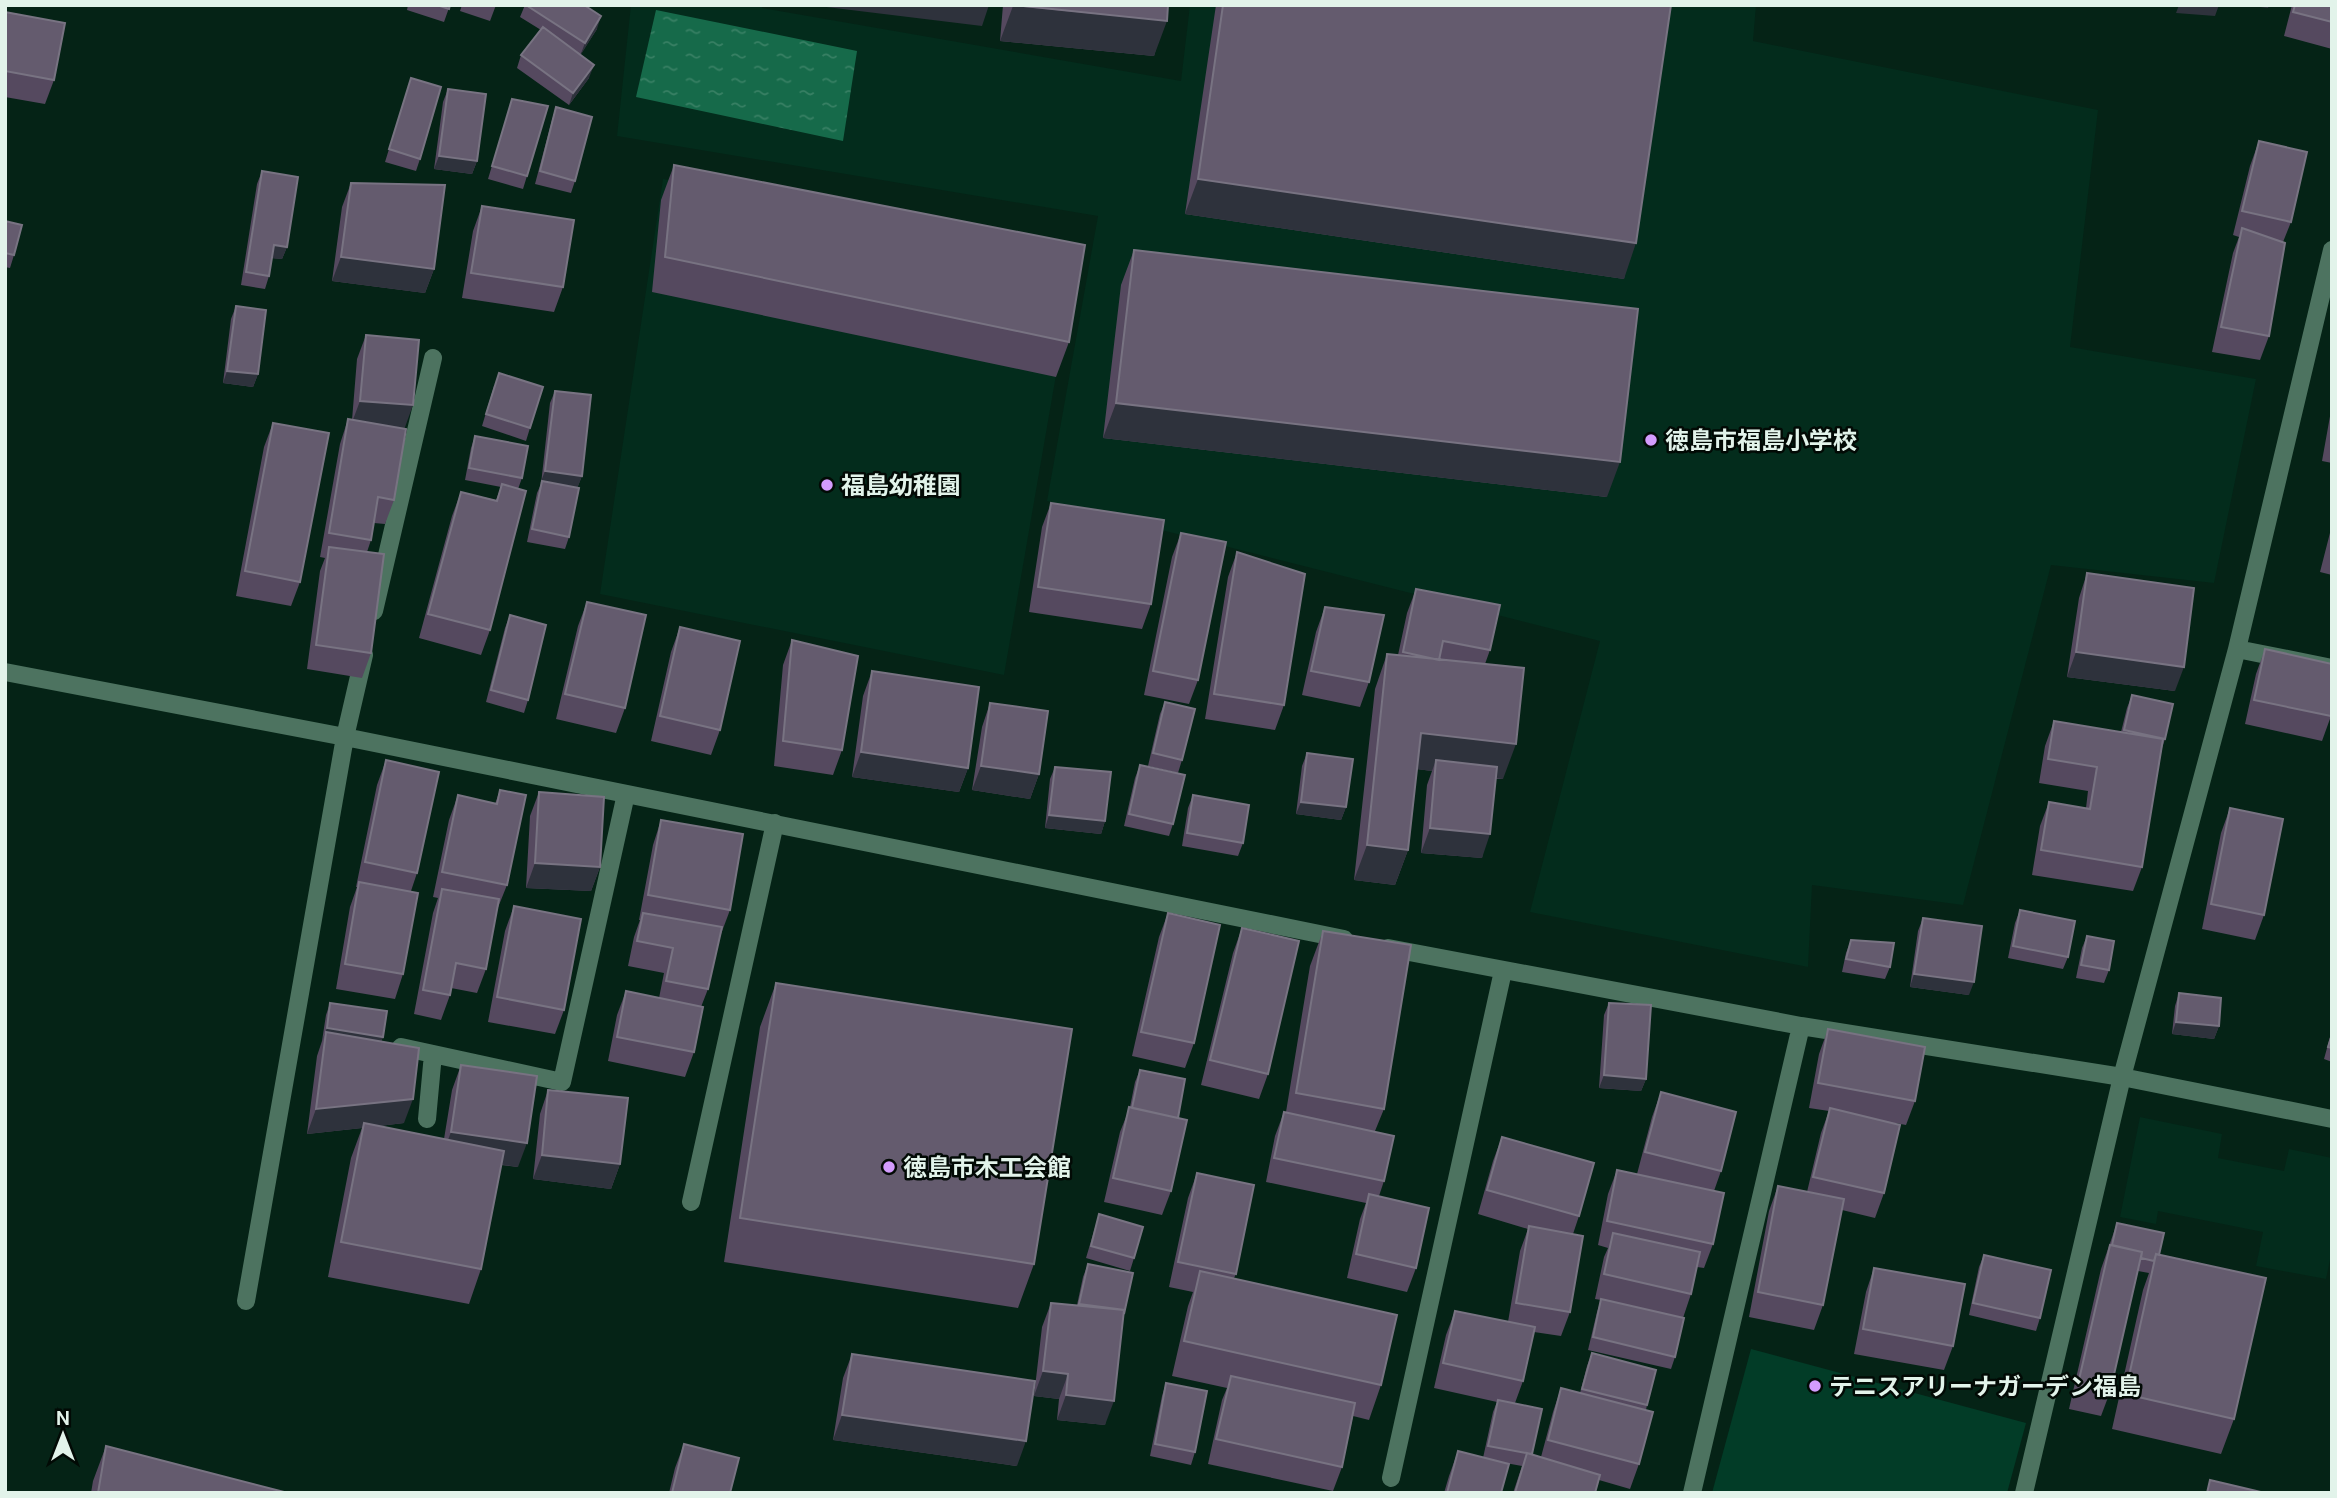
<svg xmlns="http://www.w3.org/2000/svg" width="2337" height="1498" viewBox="0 0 2337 1498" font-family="'DM Sans','Noto Sans JP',sans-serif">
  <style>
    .built { fill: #032c1c }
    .green { fill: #023c27 }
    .water { fill: url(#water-ripples) }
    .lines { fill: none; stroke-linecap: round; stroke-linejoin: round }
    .minor { stroke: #4d7360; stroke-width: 18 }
    .wall { fill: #55495f }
    .shaded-wall { fill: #2e323c }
    .building { fill: #645b6e; stroke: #787382; stroke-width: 2 }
    .poi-dot { fill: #d39cfd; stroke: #020a05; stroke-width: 2.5 }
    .labels { text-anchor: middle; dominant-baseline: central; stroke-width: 5; stroke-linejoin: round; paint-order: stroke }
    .poi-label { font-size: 24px; font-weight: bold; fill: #e2f3ea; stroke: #020a05; text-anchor: start }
  </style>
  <defs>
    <pattern id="water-ripples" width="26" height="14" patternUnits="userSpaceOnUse" patternTransform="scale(1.75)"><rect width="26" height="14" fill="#166a4a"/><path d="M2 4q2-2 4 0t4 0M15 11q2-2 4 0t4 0" fill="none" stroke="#388064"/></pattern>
  </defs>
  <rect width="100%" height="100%" fill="#052316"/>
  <path class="built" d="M631,5H762V8L1181,81L1190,5H1756L1753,41L2098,110L2070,347L2256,379L2214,583L2051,565L1963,905L1812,885L1808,967L1530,912L1600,641L1047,501L1098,216L617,136Z
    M663,179L1077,254L1004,675L600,594Z
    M2140,1117L2222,1134L2218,1158L2284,1171L2289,1149L2332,1158V1250L2326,1279L2256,1266L2263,1232L2158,1211L2156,1224L2120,1217Z"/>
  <path class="green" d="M1751,1349L2026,1423L2007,1493H1712Z"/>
  <path class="water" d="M656,10L857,51L843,141L636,97Z"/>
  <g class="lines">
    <path class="minor" d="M374,611L433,358
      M2237,649L2332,668
      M5,672L345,737L1344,939
      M1388,948L1801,1026L2122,1077L2332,1119
      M401,1047L562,1082L626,794
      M427,1119L433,1054
      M691,1202L775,823
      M246,1301L345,737L364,655
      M1391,1478L1503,971
      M1692,1493L1801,1026
      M2024,1493L2122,1077L2237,649L2332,250"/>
  </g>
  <path class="wall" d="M408,5H450L444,22L407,10Z
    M462,5H496L490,21L460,11Z
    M525,5H588L587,7L597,29L580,55L589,78L569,105L517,68L521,55L541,30L520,17Z
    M1003,5H1168L1154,56L1000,41Z
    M1216,5H1671L1624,279L1185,214Z
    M2292,5H2332V49L2284,36Z
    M5,12L54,80L45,104L5,97Z
    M411,78L420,159L416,171L385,162Z
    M448,89L477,161L472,174L434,169L443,102Z
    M512,99L527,176L523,189L488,179Z
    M556,107L575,181L571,193L535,184L552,120Z
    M2259,141L2291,222L2283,242L2269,336L2260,360L2212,352L2233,253L2239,237L2233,235L2250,166Z
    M674,165L1069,342L1056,377L652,292L661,200Z
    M262,171L287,247L282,259L272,258L269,276L265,289L241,285L257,184Z
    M351,183L434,269L425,293L332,281L342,207Z
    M482,206L563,287L554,312L462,298L473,231Z
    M5,221L14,255L10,268L5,267Z
    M1134,250L1607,497L1103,438L1121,285Z
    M236,306L258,374L253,387L223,383L231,319Z
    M366,335L404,429L394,500L385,524L374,523L371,540L367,552L371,653L362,678L307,669L320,571L325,558L320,557L340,444L348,419L352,420L357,359Z
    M494,386L530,428L526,441L482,426Z
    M555,391L582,476L577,488L569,537L565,549L527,542L537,493L541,484L550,403Z
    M2332,405V463L2322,461Z
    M273,423L300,582L291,606L236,596L264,447Z
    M475,436L522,478L518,489L490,630L481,655L419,638L452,516L461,492L496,500L501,487L465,480L471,448Z
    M1051,503L1151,604L1142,629L1029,612L1042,527Z
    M2332,525V575L2320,572Z
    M1181,533L1198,680L1189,704L1144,695L1172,557Z
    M1237,552L1284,705L1275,730L1205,719L1228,577Z
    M2087,573L2175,691L2067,677L2079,598Z
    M1416,589L1490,650L1485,664L1503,779H1496L1482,858L1421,853L1427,785L1432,771L1417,769L1408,850L1395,885L1354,880L1375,689L1387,654L1398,655L1407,613Z
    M587,602L625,708L616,733L556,719L578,626Z
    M1325,607L1369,682L1360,707L1302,695L1316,632Z
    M510,615L528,700L524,713L486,702L505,628Z
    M680,627L720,730L711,755L651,741L671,652Z
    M792,640L842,750L833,775L774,766L783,665Z
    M2265,649L2331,716L2322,741L2245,724L2256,674Z
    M872,671L968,768L959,792L852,777L863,696Z
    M2132,695L2165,739L2162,748L2142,867L2133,891L2032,875L2040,826L2049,802L2086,808L2088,791L2039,783L2045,746L2054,721L2121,732L2127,708Z
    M1165,702L1182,760L1178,773L1148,766L1160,714Z
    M990,703L1039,774L1030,799L972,790L982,727Z
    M1307,753L1346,807L1341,820L1296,814L1302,766Z
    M386,760L417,873L411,891L403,974L395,999L336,989L350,907L357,887H356L377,785Z
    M1140,765L1173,824L1169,836L1124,826L1135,778Z
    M1055,767L1105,821L1101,834L1045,828L1050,779Z
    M500,790L507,885L497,910L486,969L477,993L451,988L450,995L441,1020L414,1014L433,913L438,898L433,897L449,820L458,795L495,804Z
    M539,792L600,867L591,891L526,888L530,816Z
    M1193,795L1243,843L1238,856L1182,846L1188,808Z
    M2230,808L2264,915L2255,940L2202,929L2221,833Z
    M661,820L730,910L721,934H720L708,989L701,1007L694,1052L685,1077L608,1061L617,1015L626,991L659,998L664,973L628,966L634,937L640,920H639L653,845Z
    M514,906L564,1010L555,1034L488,1022L505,931Z
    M2020,910L2068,957L2063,969L2008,958L2015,923Z
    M1168,913L1194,1043L1185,1068L1132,1056L1159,937Z
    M1923,918L1969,995L1910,987L1918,931Z
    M1242,928L1268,1074L1259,1099L1201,1085L1233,953Z
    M1323,931L1384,1109L1375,1131L1384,1181L1379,1196L1416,1268L1407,1292L1347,1278L1360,1219L1366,1203L1266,1182L1275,1136L1284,1112H1286L1310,966Z
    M2087,936L2109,970L2104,983L2076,978L2082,948Z
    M1851,940L1890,967L1885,979L1842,972L1846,953Z
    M776,983L1034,1264L1018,1308L724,1262L760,1027Z
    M2179,993L2219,1026L2214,1039L2172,1034L2175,1006Z
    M330,1003L383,1037L381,1042L404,1123L379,1126L444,1139L452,1090L461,1065L518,1167L501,1165L481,1269L469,1304L328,1277L351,1158L362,1128L307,1134L317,1056L322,1041L326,1015Z
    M1609,1003L1646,1079L1641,1091L1599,1088L1604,1015Z
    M1828,1029L1915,1101L1906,1125L1895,1123L1884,1193L1875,1218L1842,1210L1823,1305L1814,1330L1749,1317L1769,1211L1778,1186L1807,1192L1821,1133L1829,1111L1809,1108L1819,1054Z
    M2332,1030V1062L2324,1059Z
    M1140,1070L1178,1118L1171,1191L1162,1215L1104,1202L1120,1132L1130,1107L1135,1082Z
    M548,1090L620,1164L611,1189L533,1179L540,1114Z
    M1661,1092L1721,1171L1714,1191L1713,1244L1704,1268L1697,1267L1691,1294L1683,1318L1675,1357L1671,1369L1588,1350L1597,1312L1601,1300L1595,1299L1604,1257L1608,1248L1598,1245L1608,1194L1617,1170L1637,1174L1652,1117Z
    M1502,1137L1579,1216L1573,1234L1570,1312L1561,1336L1534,1332L1523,1381L1515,1403L1532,1454L1541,1457L1553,1412L1561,1388L1580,1393L1587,1366L1592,1353L1647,1405L1646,1410L1639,1464L1630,1489L1599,1480L1595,1493H1513L1522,1466L1500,1462L1501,1493H1444L1449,1476L1458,1451L1483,1458L1493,1412L1497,1402L1434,1388L1446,1335L1455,1311L1508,1322L1520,1251L1528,1229L1478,1214L1493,1161Z
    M1197,1173L1236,1274L1234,1278L1381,1385L1369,1420L1353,1416L1342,1467L1333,1491L1208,1464L1222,1400L1227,1388L1172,1376L1188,1306L1193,1292L1169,1287L1188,1198Z
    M1099,1214L1134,1258L1130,1271L1086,1258Z
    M2117,1223L2159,1255L2234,1419L2221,1454L2112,1429L2143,1290L2149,1273L2138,1271L2110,1392L2101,1416L2069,1409L2101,1269Z
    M1984,1255L2040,1318L2036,1331L1969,1315L1979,1267Z
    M1088,1264L1123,1316L1105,1425L1057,1420L1059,1399L1034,1396L1042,1327L1051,1303L1077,1305L1083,1277Z
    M1874,1268L1953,1346L1944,1370L1854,1354L1866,1292Z
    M852,1354L1017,1466L833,1440L843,1378Z
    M1166,1383L1195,1452L1191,1465L1150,1456L1162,1396Z
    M684,1444L730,1493H669L675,1468Z
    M106,1446L288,1493H91L93,1481Z"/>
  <path class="shaded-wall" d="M810,5H989L982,26Z
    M2179,5H2219L2215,16L2176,13Z
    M2245,5H2269L2268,8Z
    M1013,6L1167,21L1154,56L1000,41Z
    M601,16L597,29L580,56L585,43Z
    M594,65L589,78L569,105L573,93Z
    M439,156L477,161L472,174L434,169Z
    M1198,179L1636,243L1624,279L1185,214Z
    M274,245L287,247L282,259L269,258Z
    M341,257L434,269L425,293L332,281Z
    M227,371L258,374L253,387L223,383Z
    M360,401L413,405L404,430L351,425Z
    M1116,403L1620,462L1607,497L1103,438Z
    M545,471L582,476L577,489L542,481L540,484Z
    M2076,652L2184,667L2175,691L2067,677Z
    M1421,733L1516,744L1503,779L1435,772L1436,760L1432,771L1408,768Z
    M861,752L968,768L959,792L852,777Z
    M981,766L1039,774L1030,799L972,790Z
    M1301,802L1346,807L1341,820L1296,814Z
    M1049,815L1105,821L1101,834L1045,828Z
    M1430,828L1490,834L1482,858L1421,853Z
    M1367,845L1408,850L1395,885L1354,880Z
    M535,863L600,867L591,891L526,888Z
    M1914,974L1974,982L1969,995L1910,987Z
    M2176,1022L2219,1026L2214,1039L2172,1034Z
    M327,1028L383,1037L378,1049L326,1032L322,1041Z
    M1604,1075L1646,1079L1641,1091L1599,1088Z
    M413,1099L404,1123L363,1128L364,1123L362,1128L307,1134L316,1109Z
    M451,1132L527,1143L518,1167L442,1156Z
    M542,1155L620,1164L611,1189L533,1179Z
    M1043,1371L1068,1374L1059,1399L1034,1396Z
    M1066,1395L1114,1401L1105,1425L1057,1420Z
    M842,1415L1026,1441L1017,1466L833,1440Z"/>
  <path class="building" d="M437,5H450L449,9Z
    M526,5H584L601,16L585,43Z
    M1013,5H1168L1167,21Z
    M1223,5H1671L1636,243L1198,179Z
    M2295,5H2332V22L2293,12Z
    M5,12L65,23L54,80L5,71Z
    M543,27L594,65L573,93L521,55Z
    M411,78L441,87L420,159L389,149Z
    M448,89L486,94L477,161L439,156Z
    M512,99L548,106L527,176L492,166Z
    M556,107L592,117L575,181L540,171Z
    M2259,141L2307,152L2291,222L2242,211Z
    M674,165L1085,245L1069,342L665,257Z
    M262,171L298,177L287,247L274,245L269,276L246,272Z
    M351,183L445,185L434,269L341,257Z
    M482,206L574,220L563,287L471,273Z
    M5,221L22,225L14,255L5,253Z
    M2242,228L2285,243L2269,336L2221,327Z
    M1134,250L1638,309L1620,462L1116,403Z
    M236,306L266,310L258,374L227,371Z
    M366,335L419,340L413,405L360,401Z
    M499,373L543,387L530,428L486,414Z
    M555,391L591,395L582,476L545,471Z
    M348,419L406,429L394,500L378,497L371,540L329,533Z
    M273,423L329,433L300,582L245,571Z
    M475,436L528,446L522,478L469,468Z
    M542,481L579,488L569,537L532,529Z
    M502,484L526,491L490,630L428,614L461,492L497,501Z
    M1051,503L1164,520L1151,604L1038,587Z
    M1181,533L1226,542L1198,680L1153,671Z
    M329,547L384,554L371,653L316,645Z
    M1237,552L1305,574L1284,705L1214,694Z
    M2087,573L2194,588L2184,667L2076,652Z
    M1416,589L1500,605L1490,650L1443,641L1439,660L1403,652Z
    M587,602L646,615L625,708L565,694Z
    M1325,607L1384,615L1369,682L1311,671Z
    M510,615L546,625L528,700L491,690Z
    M680,627L740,641L720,730L660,716Z
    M792,640L858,656L842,750L783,741Z
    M2265,649L2332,664L2331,716L2254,700Z
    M1387,654L1524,668L1516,744L1421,733L1408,850L1367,845Z
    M872,671L979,687L968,768L861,752Z
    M2132,695L2173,704L2165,739L2124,730Z
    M1165,702L1195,709L1182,760L1153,753Z
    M990,703L1048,711L1039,774L981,766Z
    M2054,721L2163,739L2142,867L2041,850L2049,802L2090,809L2097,767L2048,759Z
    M1307,753L1353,759L1346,807L1301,802Z
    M386,760L439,772L417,873L365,862Z
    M1436,760L1497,767L1490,834L1430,828Z
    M1140,765L1185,775L1173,824L1129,814Z
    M1055,767L1111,772L1105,821L1049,815Z
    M500,790L526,795L507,885L442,872L458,795L497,804Z
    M539,792L604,797L600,867L535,863Z
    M1193,795L1249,805L1243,843L1187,833Z
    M2230,808L2283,819L2264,915L2211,904Z
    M661,820L743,834L730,910L648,895Z
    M359,882L418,893L403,974L345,964Z
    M442,889L499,899L486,969L456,963L450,995L423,990Z
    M514,906L581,919L564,1010L497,997Z
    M2020,910L2075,921L2068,957L2013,946Z
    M643,913L722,927L708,989L666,981L673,948L637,941Z
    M1168,913L1220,925L1194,1043L1141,1032Z
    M1923,918L1982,926L1974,982L1914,974Z
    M1242,928L1299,941L1268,1074L1210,1060Z
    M1323,931L1411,945L1384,1109L1296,1093Z
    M2087,936L2114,941L2109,970L2081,965Z
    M1851,940L1894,943L1890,967L1846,959Z
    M776,983L1072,1029L1034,1264L740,1218Z
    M626,991L703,1007L694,1052L617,1037Z
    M2179,993L2221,998L2219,1026L2176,1022Z
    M330,1003L387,1011L383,1037L327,1028Z
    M1609,1003L1651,1005L1646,1079L1604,1075Z
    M1828,1029L1925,1047L1915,1101L1818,1083Z
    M326,1032L419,1048L413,1099L316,1109Z
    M2332,1034V1048L2328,1047Z
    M461,1065L537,1076L527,1143L451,1132Z
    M1140,1070L1185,1079L1178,1118L1132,1108Z
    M548,1090L628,1098L620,1164L542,1155Z
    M1661,1092L1736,1112L1721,1171L1645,1152Z
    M1129,1107L1187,1120L1171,1191L1113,1178Z
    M1830,1108L1900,1125L1884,1193L1813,1177Z
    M1284,1112L1394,1136L1384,1181L1274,1158Z
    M364,1123L504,1151L481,1269L341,1242Z
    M1502,1137L1594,1163L1579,1216L1487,1190Z
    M1617,1170L1724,1193L1713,1244L1607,1221Z
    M1197,1173L1254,1185L1236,1274L1178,1262Z
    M1778,1186L1844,1199L1823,1305L1758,1292Z
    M1369,1194L1429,1208L1416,1268L1356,1254Z
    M1099,1214L1143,1227L1134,1258L1091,1246Z
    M2117,1223L2164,1233L2159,1255L2156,1254L2154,1261L2141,1258L2142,1252L2112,1245Z
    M1529,1226L1583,1236L1570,1312L1516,1303Z
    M1613,1233L1700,1252L1691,1294L1604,1274Z
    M2110,1245L2142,1252L2110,1392L2078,1384Z
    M2156,1254L2266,1278L2234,1419L2125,1394Z
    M1984,1255L2051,1270L2040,1318L1973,1303Z
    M1088,1264L1133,1273L1124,1314V1310L1079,1304Z
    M1874,1268L1965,1284L1953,1346L1863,1329Z
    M1200,1271L1397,1315L1381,1385L1184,1341Z
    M1601,1299L1684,1318L1675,1357L1593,1337Z
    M1051,1303L1124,1310L1114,1401L1066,1395L1068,1374L1043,1371Z
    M1455,1311L1535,1327L1523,1381L1443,1363Z
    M1592,1353L1656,1370L1647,1405L1582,1389Z
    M852,1354L1035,1381L1026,1441L842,1415Z
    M1231,1376L1355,1403L1342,1467L1216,1439Z
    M1166,1383L1207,1391L1195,1452L1155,1444Z
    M1561,1388L1653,1412L1639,1464L1548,1440Z
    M1498,1400L1542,1409L1532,1454L1488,1446Z
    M684,1444L739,1458L730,1493H672Z
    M106,1446L288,1493H98Z
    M1458,1451L1509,1464L1501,1493H1447Z
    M1527,1453L1600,1475L1595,1493H1515Z
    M2210,1480L2265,1493H2207Z"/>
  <g class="poi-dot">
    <circle cx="1651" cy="440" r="7"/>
    <circle cx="827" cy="485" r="7"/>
    <circle cx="889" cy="1167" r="7"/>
    <circle cx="1815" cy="1386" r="7"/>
  </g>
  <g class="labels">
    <g class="poi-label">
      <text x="1665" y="440">徳島市福島小学校</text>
      <text x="841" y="485">福島幼稚園</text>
      <text x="903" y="1167">徳島市木工会館</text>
      <text x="1829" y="1386">テニスアリーナガーデン福島</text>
    </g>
  </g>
  <rect width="2337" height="1498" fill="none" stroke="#e2f3ea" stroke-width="14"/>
  <g transform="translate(63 1435)" stroke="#020a05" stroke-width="5" paint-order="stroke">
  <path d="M0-5L12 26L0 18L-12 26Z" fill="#e2f3ea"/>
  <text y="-10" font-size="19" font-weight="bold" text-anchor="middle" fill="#e2f3ea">N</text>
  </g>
</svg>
